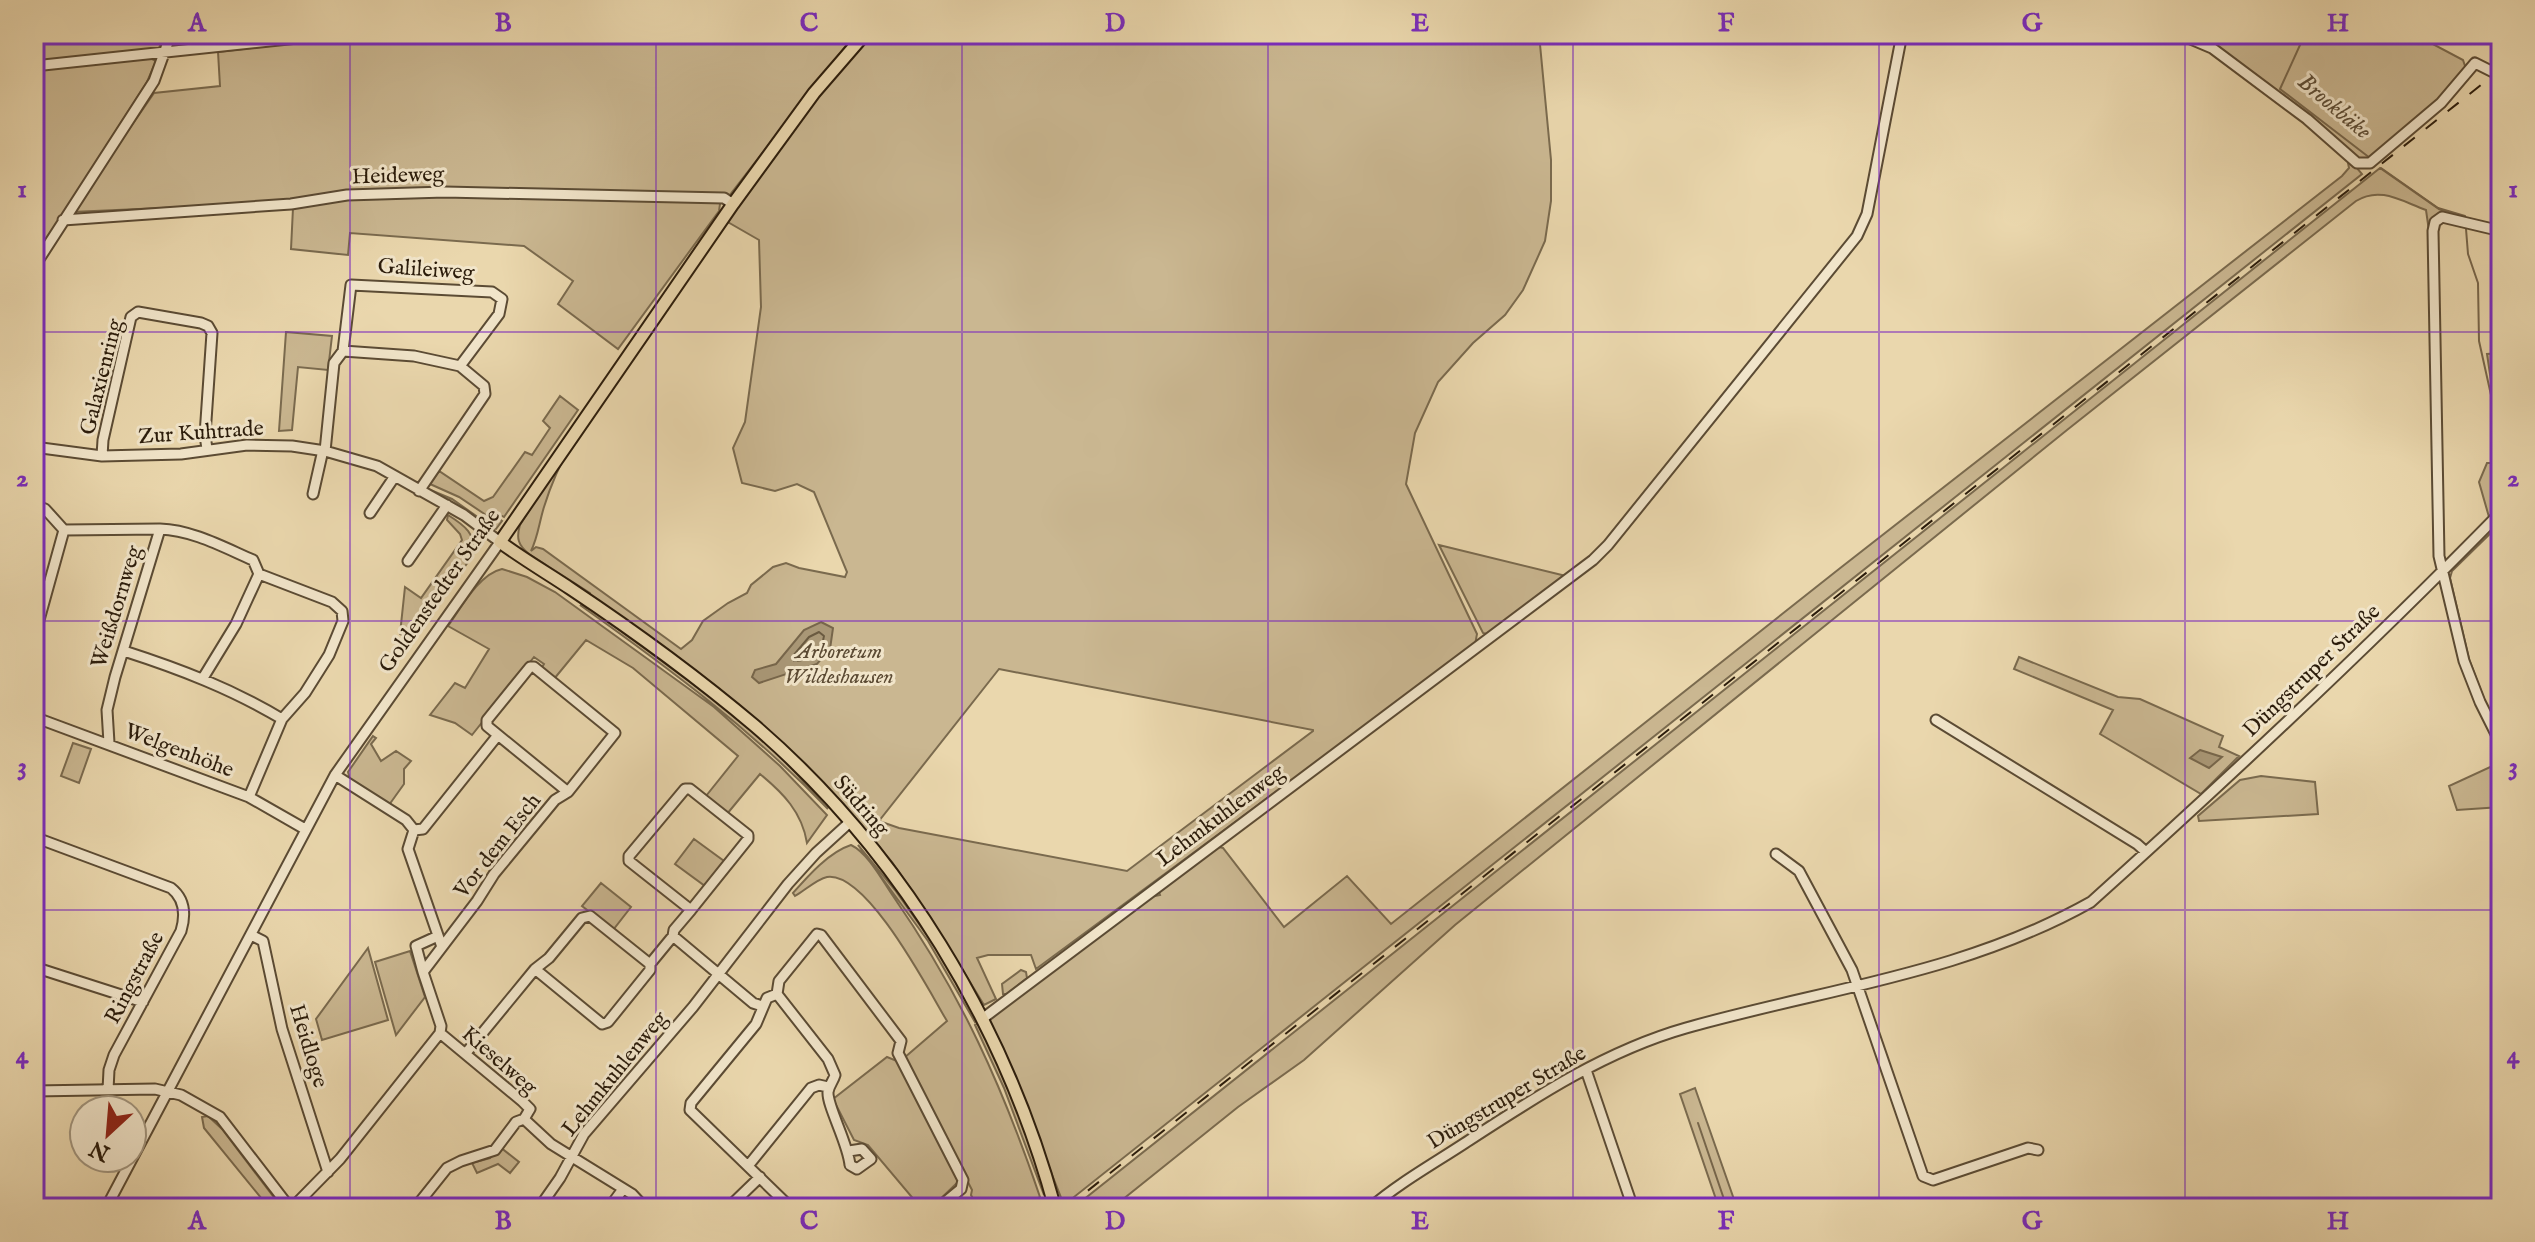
<svg xmlns="http://www.w3.org/2000/svg" width="2535" height="1242" viewBox="0 0 2535 1242" font-family="'IM FELL English',serif">
  <style>
    .green { fill: #cab791; stroke: #7a6a4e; stroke-width: 2; fill-rule: evenodd }
    .water { fill: #a99776; stroke: #77664b; stroke-width: 2 }
    .lines { fill: none; stroke-linecap: round; stroke-linejoin: round }
    .shore { stroke: #6a5a40; stroke-width: 2 }
    .stream { stroke: #77664b; stroke-width: 2 }
    .minor-casing { stroke: #5b4b34; stroke-width: 13 }
    .major-casing { stroke: #2b1c0b; stroke-width: 15 }
    .minor { stroke: #f1e5ca; stroke-width: 9 }
    .major { stroke: #ead7ad; stroke-width: 11 }
    .rail { stroke: #2b1c0b; stroke-width: 2; stroke-dasharray: 14 14; stroke-linecap: butt }
    .grid { fill: none; stroke: #7b2cbf; stroke-width: 2; stroke-opacity: 0.55 }
    .labels { text-anchor: middle; dominant-baseline: central; stroke-width: 6; stroke-linejoin: round; paint-order: stroke }
    .street-label { font-size: 22px; fill: #2b1c0b; stroke: #f1e5ca }
    .park-label { font-size: 22px; font-style: italic; fill: #5b4a33; stroke: #f1e5ca }
    .water-label { font-size: 24px; font-style: italic; fill: #5d4d36; stroke: #f1e5ca }
    .neatline { fill: none; stroke: #7b2cbf; stroke-width: 3 }
    .grid-label { font-size: 26px; text-anchor: middle; font-weight: bold; fill: #7b2cbf }
  </style>
  <rect width="100%" height="100%" fill="#ead7ad"/>
  <filter id="stains"><feTurbulence type="fractalNoise" baseFrequency=".0025" numOctaves="4"/><feColorMatrix values="0 0 0 0 .2 0 0 0 0 .09 0 0 0 0 .02 0 0 0 .5 -.17"/></filter>
  <radialGradient id="worn" r=".72"><stop offset=".6" stop-color="#630" stop-opacity="0"/><stop offset="1" stop-color="#630" stop-opacity=".3"/></radialGradient>
  <path class="green" d="M34,34H165L159,48L34,63Z
    M370,34H855L729,196L445,191L293,202L72,212L154,93L220,86L218,52Z
    M869,34H1539L1551,160V201L1545,241L1523,290L1505,315L1473,343L1438,382L1415,433L1406,484L1477,634L1475,645L1036,969L1031,955H988L977,958L996,999L984,1005L932,920L892,862L835,795L766,730L591,598L590,593L529,554C518,545 516,538 520,525L573,440C561,462 551,484 544,507C539,523 538,537 531,551L536,547L543,549L681,649L692,640L703,621L728,603L747,593L751,585L773,567L786,563L799,568L845,577L847,572L814,492L797,484L775,491L742,483L733,448L745,422L761,307L759,240L726,221L816,97ZM999,669L1313,730V731L1127,871L899,828L879,821Z
    M2189,34H2414L2463,60L2466,69L2426,113L2366,160L2359,159Z
    M150,58L156,61L147,82L34,259V70Z
    M2351,161L2362,174L1064,1205L1017,1086L988,1023L993,1015L1150,897L1160,895L1159,892L1219,847L1223,848L1284,927L1347,876L1391,924L1839,569L2342,176L2349,168L2348,163Z
    M2380,168L2439,209L2463,218L2444,214L2429,231L2426,210C2401,201 2380,186 2356,201L2067,430L1455,925L1304,1060L1238,1107L1112,1208H1073Z
    M384,196L717,199L720,204L719,211L618,349L558,304L573,281L524,246L350,233L348,255L291,249L293,208L347,198Z
    M286,332L332,336L328,370L298,367L292,430L279,431Z
    M2501,353V449L2487,354Z
    M560,396L578,410L504,517L497,513L486,515L459,497L430,484L439,471L484,501L493,497L525,452L532,455L550,428L543,421Z
    M2487,463H2501V504L2489,517L2479,482Z
    M428,489L452,499L482,520L498,518L502,521L496,529L491,528L451,502L429,492Z
    M448,515C464,525 477,534 473,555L412,640L400,634L405,587L421,598L462,540L460,534L447,520Z
    M1439,545L1566,576L1487,634L1483,633Z
    M502,569L527,577L555,592L714,707L780,766L827,815L807,843C802,812 783,793 760,774L727,814L706,796L738,756L633,668L586,640L554,679L541,669L544,664L534,657L472,735L455,723L430,715L455,683L465,688L489,649L448,626C461,608 479,574 502,569Z
    M580,605L591,609L716,701L756,734L787,763L828,809C751,729 670,669 580,605Z
    M2019,657L2118,697L2140,699L2223,736L2219,747L2239,756L2201,794L2100,734L2113,710L2014,669Z
    M373,736L376,738L371,744L381,761L396,751L411,761L404,769V784L389,805L350,780L348,772Z
    M73,743L91,749L79,783L61,776Z
    M2501,762V807L2457,810L2449,786Z
    M2261,776L2315,782L2318,814L2199,821L2198,816L2240,780Z
    M694,839L724,861L705,886L675,864Z
    M851,845C868,853 882,880 893,896C961,994 1002,1085 1040,1197L1038,1198L1044,1208H978L971,1195L972,1190L904,1058L947,1021C929,991 867,871 827,877C817,879 804,891 795,896L793,893C808,876 829,852 851,845Z
    M858,845L895,890L936,948L977,1020L975,1022L928,941Z
    M601,883L631,907L613,930L582,906Z
    M368,948L388,1020L322,1040L316,1019Z
    M410,951L425,997L396,1035L375,962Z
    M1021,970L1026,972L1027,978L1007,994H1003L1002,984Z
    M979,1023C1004,1078 1033,1136 1044,1195L1004,1088L975,1025Z
    M887,1057L897,1061L959,1181L931,1208H921L868,1145L854,1140L833,1099Z
    M1695,1088L1737,1208H1719L1680,1094Z
    M208,1116L222,1129L282,1208H270L266,1204L204,1128L202,1117Z
    M500,1147L519,1162L510,1173L498,1164L477,1173L472,1163L490,1158Z"/>
  <path class="water" d="M821,622L833,628L830,649L817,664L759,683L752,677L755,670L776,664L804,630Z
    M2200,750L2222,757L2209,768L2190,758Z"/>
  <g class="lines">
    <path class="shore" d="M819,632L824,636C822,652 810,661 794,661L793,656L809,637Z"/>
    <path class="stream" d="M2305,34L2280,89L2370,158
      M2381,168L2438,208L2465,216
      M2466,229L2468,254L2478,283L2479,341L2491,395L2501,475
      M2486,704L2469,659L2450,578L2452,571L2501,523
      M1698,1123L1727,1208"/>
    <g class="minor-casing">
      <path id="minor" d="M2179,34L2212,48L2307,119L2357,163H2370L2441,103L2475,63L2501,76
        M34,66L335,34
        M63,220L291,204L347,195L445,192L724,198L733,204
        M2501,231L2442,217L2435,222L2433,231L2439,556L2464,661L2480,702L2501,744
        M34,267L154,81L171,34
        M343,351L414,356L460,366
        M34,447L102,456L181,454L247,445L292,446L325,451L377,466L464,515L500,542L335,775L106,1208
        M325,451L334,363L343,351L351,285L492,292L502,299L499,314L460,366L484,386L485,394L419,491
        M102,456L103,440L131,317L138,312L201,323L208,326L212,333L205,435L207,449
        M313,494L323,450
        M34,505L45,509L64,530L34,638
        M370,513L395,476
        M160,529C192,530 223,547 253,560L259,574L236,624L203,678
        M64,530L160,529L115,677L107,710L109,743
        M408,561L447,505
        M124,651C180,669 232,689 282,719
        M34,717L249,797L305,829
        M1936,720L2137,844L2146,852
        M498,735L487,726V720L530,667H534L615,733L568,792
        M335,775L406,820L414,830L408,849L442,947L423,972L441,1026L440,1033
        M249,797L282,719L305,693L329,655L343,621L342,611L332,602L259,574
        M414,830L423,829L498,735L568,792L555,800L494,874L477,901L442,947
        M34,837L171,888C185,899 186,914 181,931L114,1055L109,1070L108,1090
        M1776,854L1799,871L1852,970L1923,1176L1933,1180L2028,1148L2038,1150
        M691,910L748,839V835L690,789H685L629,856V861L691,910L674,930L673,936L753,1003L762,1006
        M251,935L263,941L282,1029L328,1172
        M34,967L143,1002
        M535,969L602,1024L608,1022L650,970V964L673,936
        M423,972L416,946L438,936
        M777,994L828,1059L835,1075C833,1082 829,1085 828,1092C827,1106 848,1143 850,1165L857,1169L871,1159L862,1149L849,1151
        M982,1019L1593,560L1608,545L1857,236L1867,214L1902,34
        M440,1033L522,1101L530,1109L524,1119L551,1144L632,1194L645,1208
        M466,1053L535,969L549,958L582,918L590,916L650,964
        M1586,1070L1633,1208
        M34,1091L155,1089L181,1095L220,1117L290,1208
        M748,1166L811,1088L819,1085L828,1087
        M292,1208L340,1159L440,1033
        M415,1208L447,1168L461,1161L495,1150L516,1122L524,1119
        M539,1208L560,1178L584,1134L693,1007L788,884L816,853L850,822
        M609,1208L623,1189
        M728,1208L760,1177
        M791,1208L690,1110L691,1103L756,1024L767,998L777,994L779,981L817,934L821,935L901,1041L898,1053L963,1180L961,1189L938,1208
        M1370,1208C1399,1183 1433,1164 1465,1143C1534,1098 1605,1051 1686,1028C1823,989 1963,974 2091,902C2231,776 2369,647 2501,512"/>
    </g>
    <g class="major-casing">
      <path id="major" d="M865,34L814,93L733,204L500,542C523,559 547,573 571,589C634,631 697,677 755,726C900,851 1005,1024 1055,1208"/>
    </g>
    <use href="#minor" class="minor"/>
    <use href="#major" class="major"/>
    <path class="rail" d="M1066,1208L2501,69"/>
  </g>
  <path class="grid" d="M350,34V1208M656,34V1208M962,34V1208M1268,34V1208M1573,34V1208M1879,34V1208M2185,34V1208M34,332H2501M34,621H2501M34,910H2501"/>
  <g class="labels">
    <g class="street-label">
      <text transform="translate(398 176) rotate(-2)">Heideweg</text>
      <text transform="translate(426 270) rotate(4)">Galileiweg</text>
      <text transform="translate(102 377) rotate(-76)">Galaxienring</text>
      <text transform="translate(201 433) rotate(-4)">Zur Kuhtrade</text>
      <text transform="translate(440 591) rotate(-55)">Goldenstedter Straße</text>
      <text transform="translate(117 607) rotate(-73)">Weißdornweg</text>
      <text transform="translate(2312 671) rotate(-44)">Düngstruper Straße</text>
      <text transform="translate(179 751) rotate(21)">Welgenhöhe</text>
      <text transform="translate(861 806) rotate(49)">Südring</text>
      <text transform="translate(1221 816) rotate(-37)">Lehmkuhlenweg</text>
      <text transform="translate(498 846) rotate(-52)">Vor dem Esch</text>
      <text transform="translate(135 978) rotate(-62)">Ringstraße</text>
      <text transform="translate(308 1046) rotate(73)">Heidloge</text>
      <text transform="translate(499 1061) rotate(41)">Kieselweg</text>
      <text transform="translate(615 1074) rotate(-51)">Lehmkuhlenweg</text>
      <text transform="translate(1507 1098) rotate(-31)">Düngstruper Straße</text>
    </g>
    <g class="park-label">
      <text x="839" y="652">Arboretum<tspan x="839" dy="25">Wildeshausen</tspan></text>
    </g>
    <g class="water-label">
      <text transform="translate(2334 107) rotate(40)">Brookbäke</text>
    </g>
  </g>
  <rect width="2535" height="1242" fill="none" stroke="#ead7ad" stroke-width="88"/>
  <g transform="translate(108 1134) rotate(206)"><circle r="38" fill="#f1e5ca" stroke="#a2957e" stroke-width="2"/>
  <path d="M0-6L14 30L0 20L-14 30Z" fill="#8f2418"/>
  <text y="-12" font-size="22" font-weight="bold" text-anchor="middle" fill="#2b1c0b">N</text>
  </g>
  <rect x="44" y="44" width="2447" height="1154" class="neatline"/>
  <g class="grid-label">
    <text x="197" y="31">A</text>
    <text x="503" y="31">B</text>
    <text x="809" y="31">C</text>
    <text x="1115" y="31">D</text>
    <text x="1420" y="31">E</text>
    <text x="1726" y="31">F</text>
    <text x="2032" y="31">G</text>
    <text x="2338" y="31">H</text>
    <text x="22" y="197">1</text>
    <text x="2513" y="197">1</text>
    <text x="22" y="486">2</text>
    <text x="2513" y="486">2</text>
    <text x="22" y="774">3</text>
    <text x="2513" y="774">3</text>
    <text x="22" y="1063">4</text>
    <text x="2513" y="1063">4</text>
    <text x="197" y="1229">A</text>
    <text x="503" y="1229">B</text>
    <text x="809" y="1229">C</text>
    <text x="1115" y="1229">D</text>
    <text x="1420" y="1229">E</text>
    <text x="1726" y="1229">F</text>
    <text x="2032" y="1229">G</text>
    <text x="2338" y="1229">H</text>
  </g>
  <rect width="100%" height="100%" filter="url(#stains)"/>
  <rect width="100%" height="100%" fill="url(#worn)"/>
</svg>
